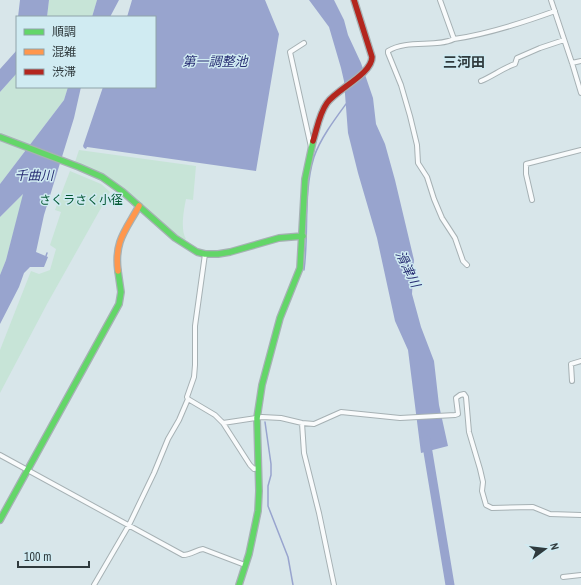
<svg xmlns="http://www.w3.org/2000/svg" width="581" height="585" viewBox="0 0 581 585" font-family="'Archivo Narrow','Noto Sans JP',sans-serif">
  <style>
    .green { fill: #c7e4d7 }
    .water { fill: #98a4ce }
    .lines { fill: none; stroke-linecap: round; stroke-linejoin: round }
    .stream { stroke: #98a4ce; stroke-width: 1.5 }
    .river { stroke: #98a4ce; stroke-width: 9 }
    .street-casing { stroke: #a6b1b4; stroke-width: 6 }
    .fast-casing { stroke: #a6b1b4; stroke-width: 8 }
    .slow-casing { stroke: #a6b1b4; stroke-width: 8 }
    .jam-casing { stroke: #a6b1b4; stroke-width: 8 }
    .street { stroke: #f9fbfc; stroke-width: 4 }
    .fast { stroke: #63d668; stroke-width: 5.5 }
    .slow { stroke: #ff974d; stroke-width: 5.5 }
    .jam { stroke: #b3261e; stroke-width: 5.5 }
    .labels { text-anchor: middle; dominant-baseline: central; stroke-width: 3; stroke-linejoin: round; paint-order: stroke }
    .park-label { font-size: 12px; fill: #055833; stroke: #d0ebf2 }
    .water-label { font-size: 13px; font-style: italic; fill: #282e73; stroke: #d0ebf2 }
    .quarter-label { font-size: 14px; font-weight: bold; fill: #2f3a3d; stroke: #d0ebf2 }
  </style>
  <rect width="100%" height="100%" fill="#d8e6ea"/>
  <path class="green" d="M49,0H97L92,17H47Z
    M17,73V87H68L64,100L0,184V92Z
    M79,150L196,166L193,200L186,199C184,209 180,230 186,239L183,241L172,233L114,181L104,174L75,162Z
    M70,171L101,184L110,192L47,304L0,393V350L31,271L39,274L50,270L56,249L50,245L61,212L55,210Z
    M24,193L6,260L0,275V217Z"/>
  <path class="water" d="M20,0H49L47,17H18Z
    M97,0H119L110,17H92Z
    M132,0H265L279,34L256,171L87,147L86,149L84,148L83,146L103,87H155V17H127Z
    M309,0H334L344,20L348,35L361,63L373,98L376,124L385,144L395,180L414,260L412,294L421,327L434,361L439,405L448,446L421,453L408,350L395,321L377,238L358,173L348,133L344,81L341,68L329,27Z
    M17,50V73L0,92V69Z
    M68,87H81L74,118L44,215L36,252L48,257L44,267H30L24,273L19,287L0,324V275L6,260L23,194L0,217V184L64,100Z"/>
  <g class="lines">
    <path class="stream" d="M46,256L47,253
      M304,270C309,234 303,192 314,157C320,139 335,119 346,104
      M265,422L271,464V475L268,486V506L288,557L293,585"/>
    <path class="river" d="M426,440L450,585"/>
    <g class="street-casing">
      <path id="street" d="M440,0L454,39C436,48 407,39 388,51V53L401,85L410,116L417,145L418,163L427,177L434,199L442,218L455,238L463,261L467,265
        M551,0L572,63L581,93
        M454,39C489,34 522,23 555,11
        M304,43L290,52L311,147
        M572,63L581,61
        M481,81C493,76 503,68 515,64L517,58L540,48L564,40
        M532,200L526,174V164L581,150
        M572,381L571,364L581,361
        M188,399L215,415L223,423L262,417L281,418L302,423L314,424L341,412L400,418L455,415L458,414L456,398L460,395L464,394L466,397L469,432L480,469L483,482L482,491L486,505L492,508L533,507L550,514L581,515
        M223,423L250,465L254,469L258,468
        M302,423L304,453L319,513L334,585
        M0,455L183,555C191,555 196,550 203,549L245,565
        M563,577L581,575
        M94,585L129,525L154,473L168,439L179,420L188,399L187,397L194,377L195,365V326L205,254"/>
    </g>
    <g class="fast-casing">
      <path id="fast" d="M0,137L79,167L102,177L123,192L175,238L197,252L205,254H218L230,252L279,238L303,236
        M0,520L119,304L121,292L118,271
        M239,585L249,554L258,511L259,491L257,418L262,385L280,318L300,268L305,179L313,141"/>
    </g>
    <g class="slow-casing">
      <path id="slow" d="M118,271C114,241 126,230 139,206"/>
    </g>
    <g class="jam-casing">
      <path id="jam" d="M313,141C317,129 319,114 327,103C337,89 372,74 372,57L354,0"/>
    </g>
    <use href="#street" class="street"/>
    <use href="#fast" class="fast"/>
    <use href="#slow" class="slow"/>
    <use href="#jam" class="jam"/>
  </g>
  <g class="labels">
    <g class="park-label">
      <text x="81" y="200">さくラさく小径</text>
    </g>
    <g class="water-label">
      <text x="215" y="61">第一調整池</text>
      <text x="34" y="175">千曲川</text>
      <text transform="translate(408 269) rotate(64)">滑津川</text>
    </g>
    <g class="quarter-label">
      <text x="464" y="62">三河田</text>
    </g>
  </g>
  <rect x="16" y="16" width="140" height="72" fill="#d0ebf2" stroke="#90a4aa"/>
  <rect x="24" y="29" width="20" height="6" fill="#63d668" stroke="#90a4aa"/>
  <text x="52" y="36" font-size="12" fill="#2f3a3d">順調</text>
  <rect x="24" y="49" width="20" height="6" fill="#ff974d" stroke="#90a4aa"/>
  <text x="52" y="56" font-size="12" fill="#2f3a3d">混雑</text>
  <rect x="24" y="69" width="20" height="6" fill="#b3261e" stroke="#90a4aa"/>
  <text x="52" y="76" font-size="12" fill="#2f3a3d">渋滞</text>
  <g transform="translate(545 549) rotate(75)" stroke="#d0ebf2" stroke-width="3" paint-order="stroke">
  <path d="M0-3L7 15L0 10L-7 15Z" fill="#2f3a3d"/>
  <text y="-6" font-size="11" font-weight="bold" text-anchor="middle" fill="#2f3a3d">N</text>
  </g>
  <path d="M18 561v6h71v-6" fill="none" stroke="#2f3a3d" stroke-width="2"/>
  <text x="24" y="561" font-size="12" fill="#2f3a3d" stroke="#d0ebf2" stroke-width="3" paint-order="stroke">100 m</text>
</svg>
